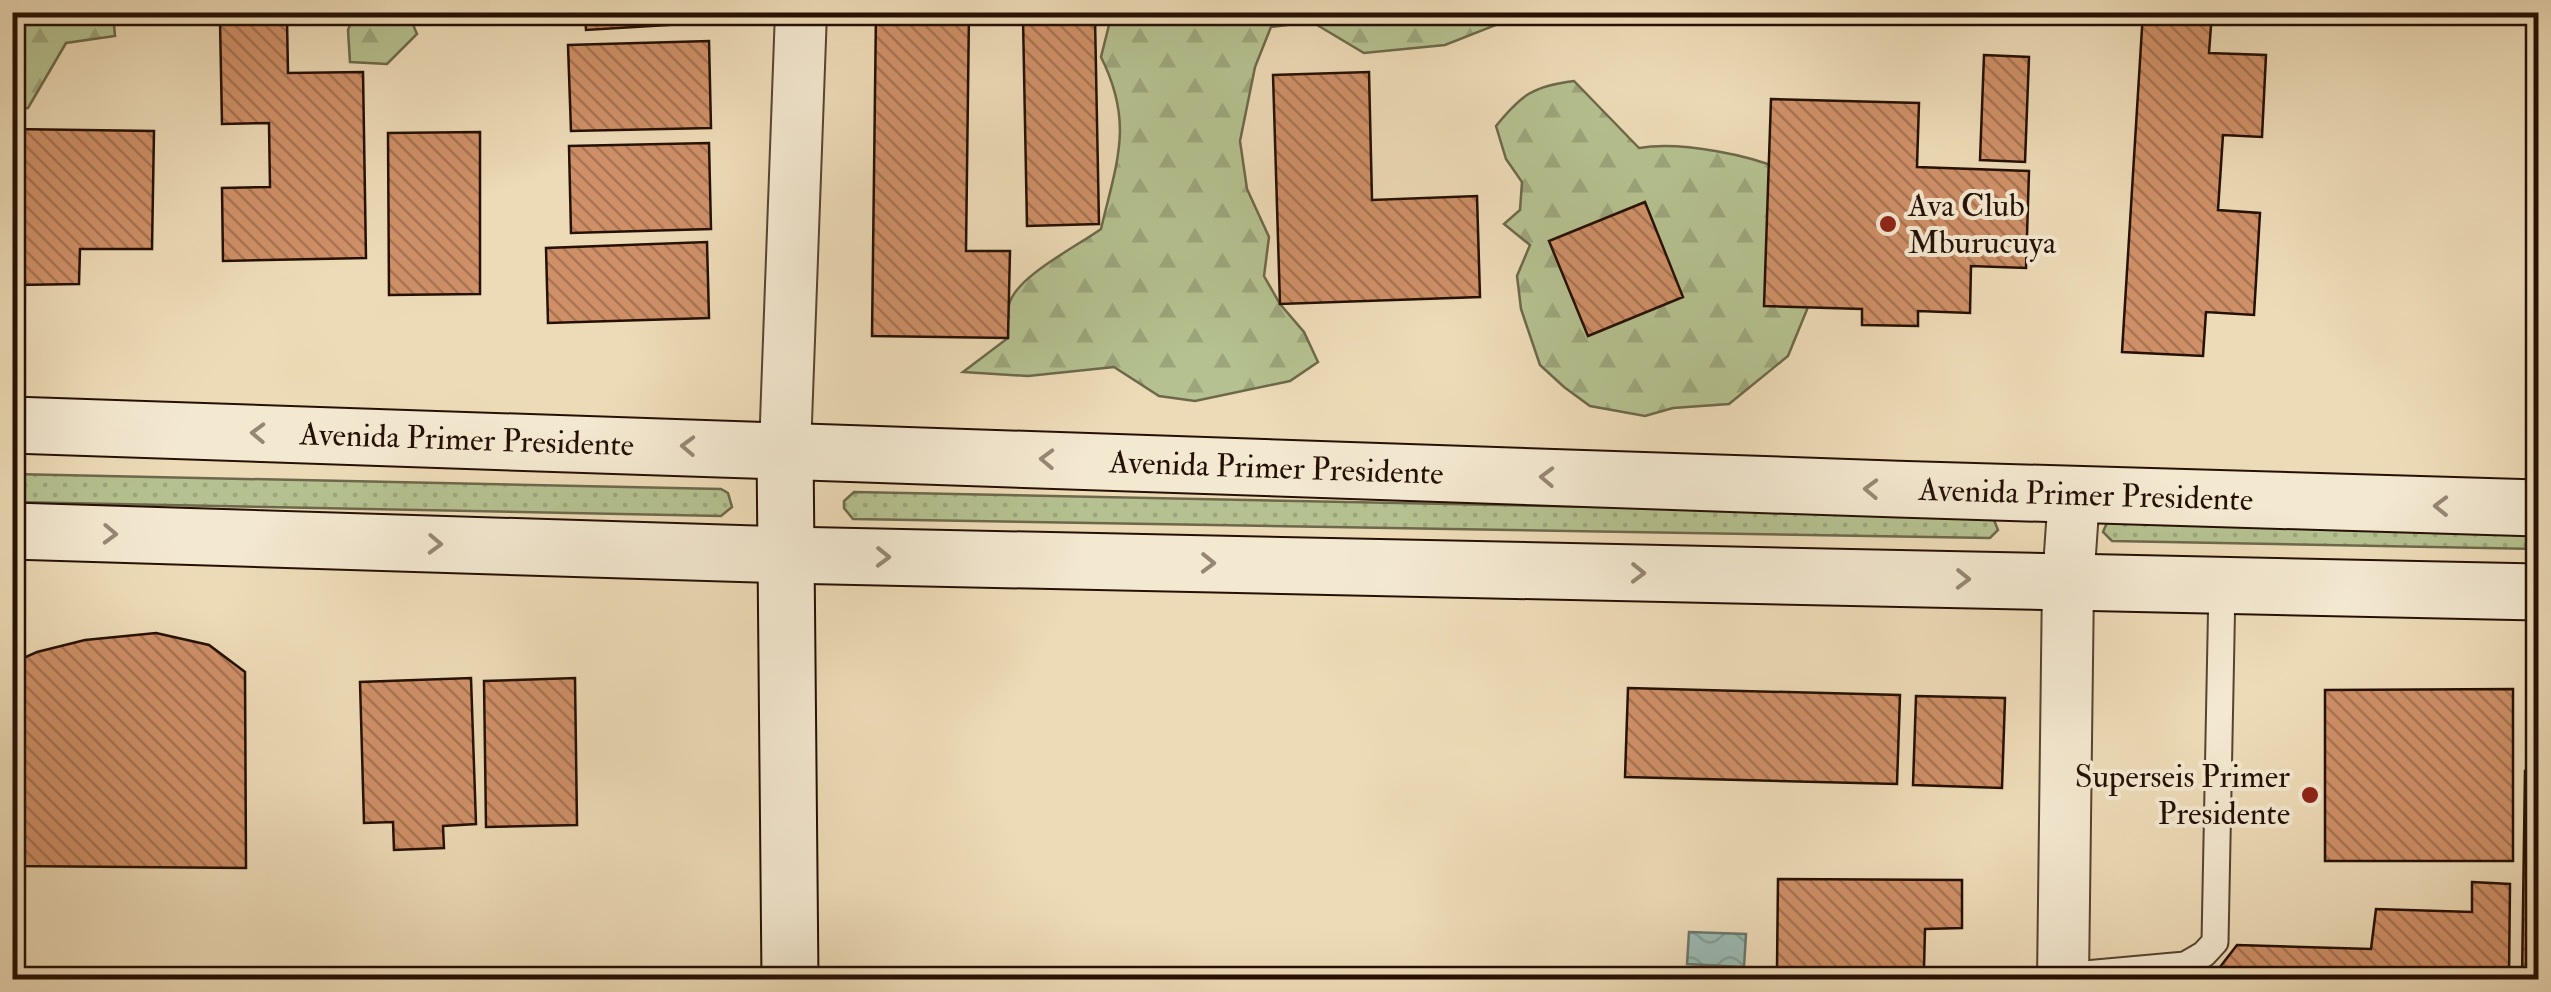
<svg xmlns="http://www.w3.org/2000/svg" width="2551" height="992" viewBox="0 0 2551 992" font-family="'IM FELL Double Pica',serif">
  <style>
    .grass { fill: url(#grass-dots); stroke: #6d684a; stroke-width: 2.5 }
    .forest { fill: url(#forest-firs); stroke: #6d684a; stroke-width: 2.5 }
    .water { fill: url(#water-waves); stroke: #6b766d; stroke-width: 2.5 }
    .building { fill: url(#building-back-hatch); stroke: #251004; stroke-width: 2.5 }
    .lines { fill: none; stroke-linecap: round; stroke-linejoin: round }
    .lane-casing { stroke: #574331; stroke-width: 29 }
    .street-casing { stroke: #574331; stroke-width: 54 }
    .secondary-casing { stroke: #251004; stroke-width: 59 }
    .lane { stroke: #f3e8d0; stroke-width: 25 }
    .street { stroke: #f3e8d0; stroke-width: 50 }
    .secondary { stroke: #f3e8d0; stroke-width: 55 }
    .oneway { stroke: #968774 }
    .poi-dot { fill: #8f2418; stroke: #f3e8d0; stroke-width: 4 }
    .labels { text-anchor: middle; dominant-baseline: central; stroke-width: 8; stroke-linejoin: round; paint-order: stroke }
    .poi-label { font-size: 32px; fill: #251004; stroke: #f3e8d0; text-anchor: start }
    .street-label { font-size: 32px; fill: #251004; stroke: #f3e8d0 }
  </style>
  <defs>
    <pattern id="grass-dots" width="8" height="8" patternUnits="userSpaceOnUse" patternTransform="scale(2.5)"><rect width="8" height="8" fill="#b5c190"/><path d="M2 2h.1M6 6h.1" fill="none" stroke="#9ca57b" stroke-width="1.8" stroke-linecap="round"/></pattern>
    <pattern id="forest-firs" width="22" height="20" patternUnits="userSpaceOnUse" patternTransform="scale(2.5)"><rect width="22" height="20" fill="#b5c190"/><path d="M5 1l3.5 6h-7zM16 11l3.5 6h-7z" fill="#9ca57b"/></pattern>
    <pattern id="water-waves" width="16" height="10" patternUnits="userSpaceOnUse" patternTransform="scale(2.5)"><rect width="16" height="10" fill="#9abab3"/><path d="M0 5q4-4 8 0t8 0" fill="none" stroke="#859f98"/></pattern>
    <pattern id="building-back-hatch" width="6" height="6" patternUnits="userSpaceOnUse" patternTransform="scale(2.5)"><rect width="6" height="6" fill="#cf9068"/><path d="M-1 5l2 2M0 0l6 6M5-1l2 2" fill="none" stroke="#a87453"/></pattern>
  </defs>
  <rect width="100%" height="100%" fill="#eddbb7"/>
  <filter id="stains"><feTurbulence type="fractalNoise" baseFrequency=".002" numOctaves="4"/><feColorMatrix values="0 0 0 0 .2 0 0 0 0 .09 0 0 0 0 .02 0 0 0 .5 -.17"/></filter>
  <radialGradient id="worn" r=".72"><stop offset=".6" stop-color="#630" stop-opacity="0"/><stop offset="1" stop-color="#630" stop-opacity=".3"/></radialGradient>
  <path class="grass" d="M13,474L721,489L728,493L732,507L721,516L13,502Z
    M854,492L1992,515L1998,530L1990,538L853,519L844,508V501Z
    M2109,518L2538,524V549L2112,541L2103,532Z"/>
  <path class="forest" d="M13,12L113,13L115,36L66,43L28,108L13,109Z
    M1121,12L1514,13L1501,23L1445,45L1364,53L1312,22L1271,27L1255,67L1240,141L1247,189L1269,237L1264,276L1280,304L1304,332L1318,362L1290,381L1195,401L1159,396L1114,367L1028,376L963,372L1008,338C1008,328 1006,315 1009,305C1015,277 1076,247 1101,229C1117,161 1134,123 1101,57L1111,17Z
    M355,13H408L417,34L387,64L350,62L348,30Z
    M1574,81L1639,148C1680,141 1755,155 1791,174L1808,307L1788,356L1729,404L1673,408L1645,416L1590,406L1564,387L1540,365L1521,309L1517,276L1530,245L1504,224L1520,210L1522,182L1506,159L1496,126C1521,95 1533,86 1574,81Z"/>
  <path class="water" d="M1689,932L1746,934L1744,967L1687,964Z"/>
  <path class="building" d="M585,12H717V22L586,30Z
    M876,12H969L966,251H1010L1008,338L872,336Z
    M2143,12H2212L2209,53L2266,55L2262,137L2223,135L2218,210L2260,213L2254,315L2206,312L2203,356L2122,352Z
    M1095,18L1099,224L1027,226L1023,19Z
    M287,20L288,73L363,72L366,258L223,261L222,188L270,187L269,123L222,124L220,21Z
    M709,41L711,128L571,131L568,45Z
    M1984,55L2029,57L2025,162L1980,160Z
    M1369,72L1372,200L1477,196L1480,297L1280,304L1273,75Z
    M1771,99L1919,103L1917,167L2029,171L2026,268L1971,266L1970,313L1918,311V326L1862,325V309L1764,306Z
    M12,129L154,131L152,249H80L79,284L16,285L17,247H12Z
    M480,132V294L389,295L388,133Z
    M709,143L711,229L571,233L569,146Z
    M1645,202L1683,297L1588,336L1549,241Z
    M707,242L709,318L548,323L546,248Z
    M156,633L209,645L245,672L246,868L12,866V663L37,652L85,640Z
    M471,678L476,824L443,826L444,848L394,850L393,822L364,823L360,682Z
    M575,678L577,825L486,827L484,681Z
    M1628,688L1900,695L1897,784L1625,777Z
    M2513,689V861H2325V690Z
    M1916,696L2005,698L2002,788L1913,785Z
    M2525,771L2538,772V980H2522Z
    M1778,879L1962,880V928L1925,929L1924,968H1777Z
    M2472,882L2510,884L2509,980H2210L2237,945L2371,949L2376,909L2472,912Z"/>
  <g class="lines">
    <g class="lane-casing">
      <path id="lane" d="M2063,976L2185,965L2204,954L2215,942L2222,586"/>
    </g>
    <g class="street-casing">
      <path id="street" d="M785,449L801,12
        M2063,980L2068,582L2074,496"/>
    </g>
    <g class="secondary-casing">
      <g id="secondary">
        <path id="s1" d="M12,425C855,451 1696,486 2538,508"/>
        <path d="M785,449L790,980"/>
        <path d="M12,531L786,555L2538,592"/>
      </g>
    </g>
    <use href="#lane" class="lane"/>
    <use href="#street" class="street"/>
    <use href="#secondary" class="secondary"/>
  </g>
  <defs><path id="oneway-chevron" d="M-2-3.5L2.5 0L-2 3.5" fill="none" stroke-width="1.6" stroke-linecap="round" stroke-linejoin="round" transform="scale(2.5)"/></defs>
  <g class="oneway">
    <use href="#oneway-chevron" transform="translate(258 433) rotate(-178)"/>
    <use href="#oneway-chevron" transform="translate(688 446) rotate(-178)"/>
    <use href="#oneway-chevron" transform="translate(1047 459) rotate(-178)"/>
    <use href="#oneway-chevron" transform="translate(1547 477) rotate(-178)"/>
    <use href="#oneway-chevron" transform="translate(1871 489) rotate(-178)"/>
    <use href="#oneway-chevron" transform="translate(2441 506) rotate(-179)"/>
    <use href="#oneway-chevron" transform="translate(110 534) rotate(2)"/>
    <use href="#oneway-chevron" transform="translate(435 544) rotate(2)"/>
    <use href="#oneway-chevron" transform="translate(883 557) rotate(1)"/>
    <use href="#oneway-chevron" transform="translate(1208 563) rotate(1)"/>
    <use href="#oneway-chevron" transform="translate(1638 573) rotate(1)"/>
    <use href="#oneway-chevron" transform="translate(1963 579) rotate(1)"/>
  </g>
  <g class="poi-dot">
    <circle cx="1888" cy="224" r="10"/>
    <circle cx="2310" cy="795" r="10"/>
  </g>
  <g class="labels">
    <g class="poi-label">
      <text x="1908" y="206">Ava Club<tspan x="1908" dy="37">Mburucuya</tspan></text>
      <text x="2290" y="777" text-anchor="end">Superseis Primer<tspan x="2290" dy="37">Presidente</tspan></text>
    </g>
    <g class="street-label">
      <text stroke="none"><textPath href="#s1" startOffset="455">Avenida Primer Presidente</textPath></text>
      <text stroke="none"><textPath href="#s1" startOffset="1265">Avenida Primer Presidente</textPath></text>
      <text stroke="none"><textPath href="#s1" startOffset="2075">Avenida Primer Presidente</textPath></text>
    </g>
  </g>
  <rect width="2551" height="992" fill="none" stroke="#eddbb7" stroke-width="50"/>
  <rect x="15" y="15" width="2521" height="962" fill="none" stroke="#251004" stroke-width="5"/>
  <rect x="25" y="25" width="2501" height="942" fill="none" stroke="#251004" stroke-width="2.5"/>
  <rect width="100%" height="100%" filter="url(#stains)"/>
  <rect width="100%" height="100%" fill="url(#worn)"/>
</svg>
